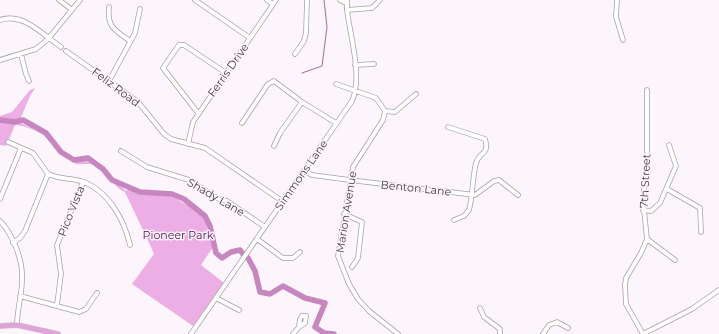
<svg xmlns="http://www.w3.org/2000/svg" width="719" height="334" viewBox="0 0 719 334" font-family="Montserrat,sans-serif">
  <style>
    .green { fill: #ecaee4 }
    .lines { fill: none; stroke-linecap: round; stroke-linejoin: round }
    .stream { stroke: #9e6f98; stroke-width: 1 }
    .river { stroke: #c786bf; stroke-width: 5.5 }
    .minor-casing { stroke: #a6a0a5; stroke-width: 5.5 }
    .major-casing { stroke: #d4d4d4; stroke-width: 6 }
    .minor { stroke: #fff; stroke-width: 4 }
    .major { stroke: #dfa5d9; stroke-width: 5 }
    .labels { text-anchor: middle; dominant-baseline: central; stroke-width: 3; stroke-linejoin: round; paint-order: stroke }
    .street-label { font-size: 11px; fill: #3d3a3c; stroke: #fcf5fb }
    .park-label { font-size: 11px; fill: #580653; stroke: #fcf5fb }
  </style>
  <rect width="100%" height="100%" fill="#fcf5fb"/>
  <path class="green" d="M35,88L30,96L19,122C33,129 46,136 59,146L58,148L68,160C60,155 57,149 51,142C45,134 25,125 15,125L6,146L0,145V116L12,112L30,90Z
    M78,158L95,164L126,191L130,188L164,194L175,198L185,204L197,208L205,216L208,229L214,235L215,244L201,265L224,283L193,326L132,284L154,254L152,249L125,192C113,188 108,169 95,165C90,163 82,165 76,164L74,162Z"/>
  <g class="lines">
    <path class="stream" d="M302,73L322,66L327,27L324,0"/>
    <path class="river" d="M0,120L14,122L23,120L46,133L61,152L74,160L88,158L103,169L112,180L140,192L172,194L184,199L205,216L210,226L216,253L222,258L231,252L240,250L243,254
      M248,258L255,271L260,292L270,294L283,286L305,298L325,303L315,327L324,333L334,334"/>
    <g class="minor-casing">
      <path id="minor" d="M59,0L71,9
        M195,0L250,38
        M267,0L273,4
        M340,0L346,3
        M617,0L616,17L623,40
        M109,7C107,28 115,30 130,41
        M347,10L372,8L380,0
        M0,20C23,12 43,35 61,47
        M66,51L138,102L164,134L171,139L205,148L282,201
        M21,54L26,74L29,81
        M295,54L304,41L306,33L307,0
        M0,60L36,49L48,39L80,0
        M355,65L374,64
        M109,81L135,33L140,9
        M336,84L376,98L385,111L383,120L353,167L338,256L349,284L358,299L369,311L398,334
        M385,111L395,112L416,94
        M198,113L163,68L179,45H184L226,73
        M242,123L268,84L274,81L302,102L336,123
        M448,127L485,139C490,155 479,152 476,163C472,179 473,195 469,210L464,216L454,220
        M8,142L33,153L48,174C58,179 70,178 81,181C108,190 124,219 130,245
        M188,144L193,122L276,0
        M274,146L280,133L302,102
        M121,151L147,167L189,180L219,199L227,201L265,227
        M305,171L312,175L350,180L475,195L494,181L499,180L518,195
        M667,189L700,208L701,232
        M0,199L21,148
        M643,210L651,211L660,203L676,166L669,145
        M344,214L362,222L358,258L352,267
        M0,221C12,233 22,258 22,275C23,292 17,308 17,325
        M257,239L283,258H293L300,252
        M647,239L675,260
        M13,243L20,238L25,231L48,174
        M20,296L79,312L86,309L97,293
        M216,298L239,310
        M57,305L61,274L57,245L83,182
        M480,308L484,317L500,329V334
        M191,334L352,101C363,77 350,36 347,10V0
        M293,334L299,327L305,323L306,316H302L300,319L299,327
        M543,334L549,325L557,322L568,328
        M643,334L626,304L625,285L626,278L641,253L647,239L643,201L647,162V90
        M643,334L692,309L719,290"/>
    </g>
    <g class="major-casing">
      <path id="major" d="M0,326L17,325L58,334"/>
    </g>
    <use href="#minor" class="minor"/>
    <use href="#major" class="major"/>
  </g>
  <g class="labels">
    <g class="street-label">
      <text transform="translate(228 70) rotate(-55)">Ferris Drive</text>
      <text transform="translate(116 87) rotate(37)">Feliz Road</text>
      <text transform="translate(301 175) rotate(-55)">Simmons Lane</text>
      <text transform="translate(645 181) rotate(-87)">7th Street</text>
      <text transform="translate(416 188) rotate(6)">Benton Lane</text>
      <text transform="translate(216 197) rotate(30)">Shady Lane</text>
      <text transform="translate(71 211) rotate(-68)">Pico Vista</text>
      <text transform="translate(346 212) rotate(-81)">Marion Avenue</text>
    </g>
    <g class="park-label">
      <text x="178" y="235">Pioneer Park</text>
    </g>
  </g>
</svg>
